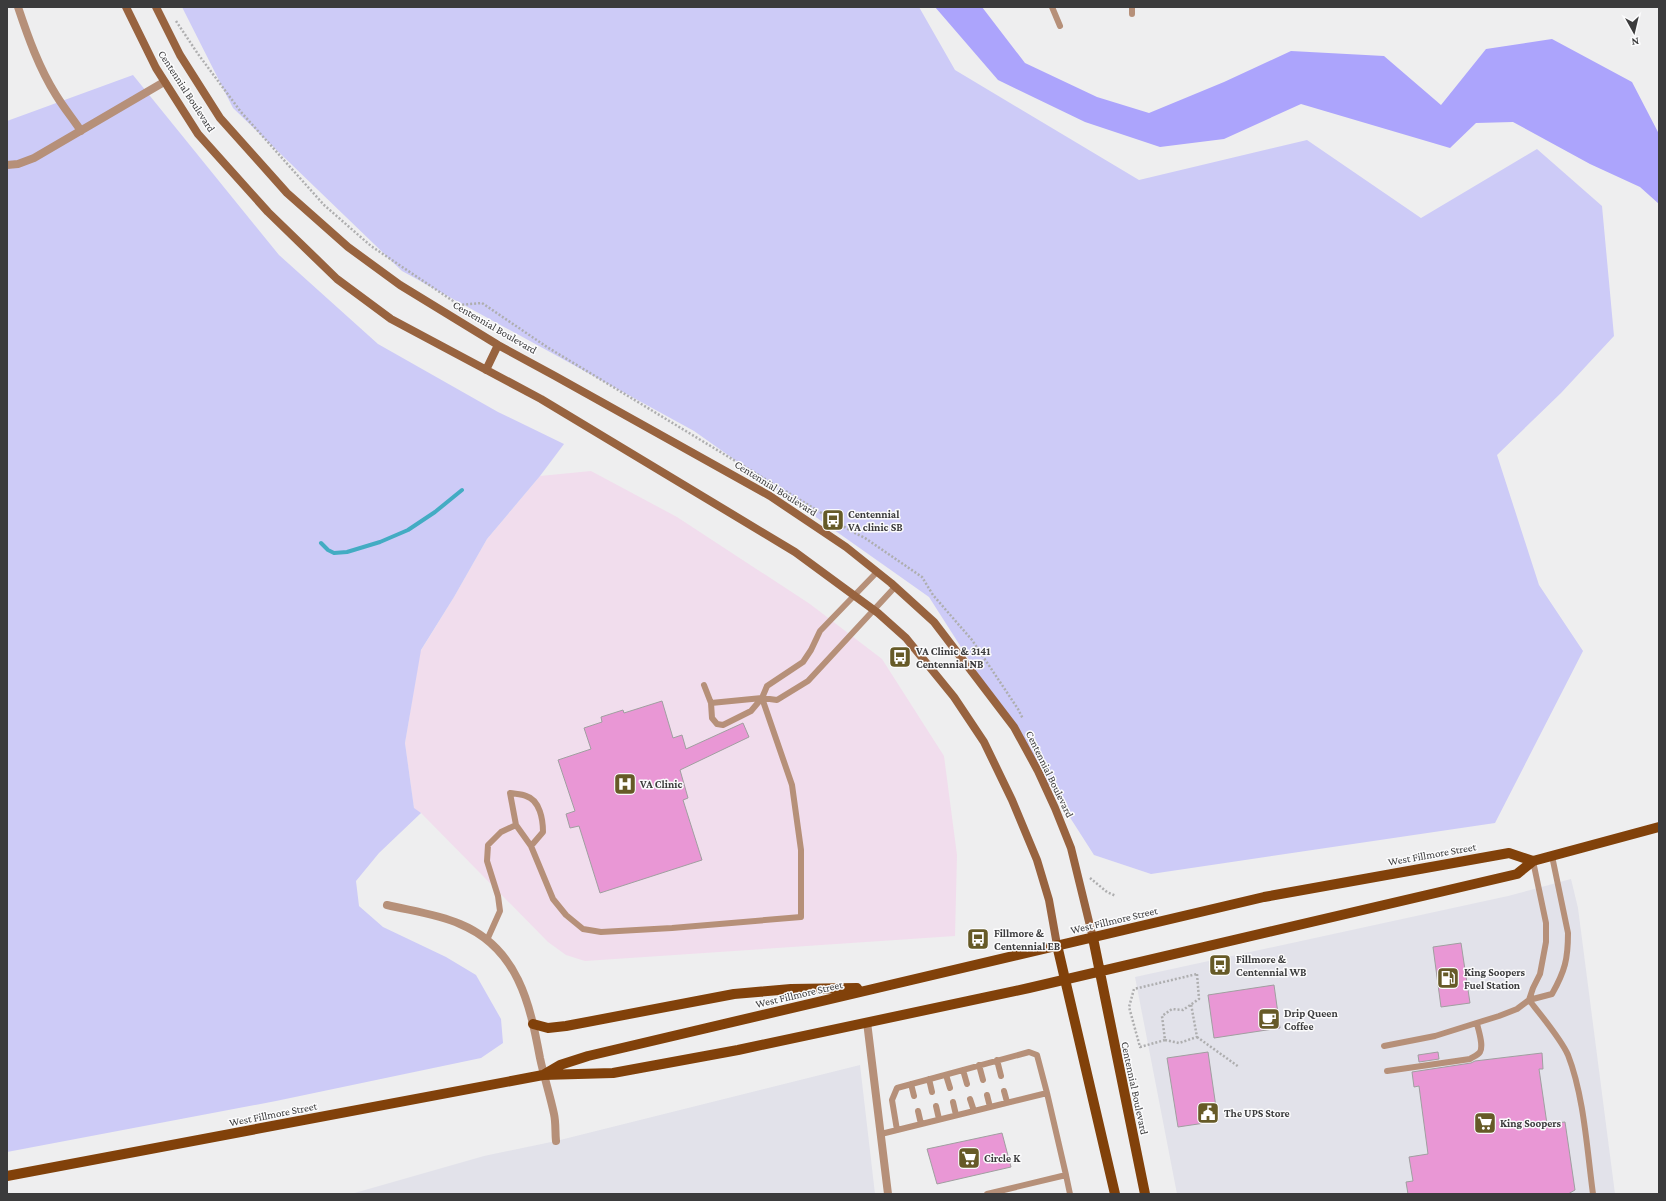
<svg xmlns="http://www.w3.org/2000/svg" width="1666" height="1201" viewBox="0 0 1666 1201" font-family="'Crimson Pro',serif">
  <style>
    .built { fill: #e2e2ea }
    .medical { fill: #f1dded }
    .green { fill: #cdcbf7 }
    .forest { fill: #aca4fc }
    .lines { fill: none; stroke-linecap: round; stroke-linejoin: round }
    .stream { stroke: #43acc3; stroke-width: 4 }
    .building { fill: #e997d5; stroke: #a09fa0 }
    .path { stroke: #aeaeaf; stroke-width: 2.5; stroke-dasharray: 2 2; stroke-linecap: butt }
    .service { stroke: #b69079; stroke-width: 6 }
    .minor { stroke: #b69079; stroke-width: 8 }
    .secondary { stroke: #98633f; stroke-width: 8 }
    .primary { stroke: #81410a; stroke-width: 10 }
    .labels { text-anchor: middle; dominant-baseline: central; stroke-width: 3; stroke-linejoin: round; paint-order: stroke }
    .street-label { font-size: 11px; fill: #3b3b3c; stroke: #fbfbfc }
    .poi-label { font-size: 11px; font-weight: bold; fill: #3b3b3c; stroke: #fbfbfc; text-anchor: start }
  </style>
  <rect width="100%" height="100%" fill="#eeeeef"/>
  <path class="built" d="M1571,879L1578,908L1615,1194H1177L1135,977L1508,896Z
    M860,1065L875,1194H351L484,1156L556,1141Z"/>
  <path class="medical" d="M591,471L677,517L810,604L882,659L944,756L957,855L955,936L585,961L566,955L548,942L421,813L414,809L405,743L420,652L454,597L487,539L540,476Z"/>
  <path class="green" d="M182,7H919L955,70L1139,180L1307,140L1421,218L1537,149L1602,206L1614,336L1561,393L1497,455L1539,585L1583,651L1495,823L1151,874L1094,855L929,597L694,431L402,271L233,108Z
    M133,75L279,255L378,344L498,412L564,444L540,476L487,539L454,597L421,650L405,743L414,808L421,813L379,853L356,881L359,906L383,927L446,957L476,975L501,1019L503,1043L481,1058L276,1101L7,1152V121Z"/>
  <path class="forest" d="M935,7H982L1025,63L1097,97L1149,113L1224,82L1291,51L1384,56L1441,105L1486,49L1552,39L1632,82L1659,134V204L1640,187L1590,164L1513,122L1476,123L1450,148L1301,104L1224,139L1160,147L1085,122L998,80Z"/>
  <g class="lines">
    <path class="stream" d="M321,543L328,550L334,553L347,552L380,542L408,530L435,512L462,490"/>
  </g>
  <path class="building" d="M662,701L673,738L682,735L686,749L743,723L749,737L680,770L688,798L683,800L702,860L600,893L579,826L570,828L566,814L575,811L558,760L591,749L584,728L602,722L601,717L623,710L624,713Z
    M1461,943L1470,1003L1441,1007L1433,947Z
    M1274,985L1280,1028L1214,1038L1208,995Z
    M1208,1052L1218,1121L1178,1127L1167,1058Z
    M1438,1052L1439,1059L1419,1062L1418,1055Z
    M1542,1053L1543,1069H1539L1547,1124L1565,1122L1575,1190L1568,1194H1408L1406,1182L1413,1181L1409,1157L1428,1154L1419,1086L1414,1087L1412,1072L1471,1063L1475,1061Z
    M1002,1133L1011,1167L937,1184L927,1149Z"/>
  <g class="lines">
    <path class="path" d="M176,21L198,54L241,112L324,205L371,246L459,305L482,303L547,347L775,485
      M779,487L851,531L865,538L922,577L933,595L972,640L1018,709L1023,719
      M1090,878L1107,892L1116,896
      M1197,974L1199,999L1183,1010L1172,1009L1162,1016L1165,1040L1140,1047L1129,1007L1134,989Z
      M1197,1037L1239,1067
      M1165,1040L1179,1043L1197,1037L1191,1004"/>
    <path class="service" d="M1052,7L1060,26
      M1132,7V14
      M704,685L711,703L712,718L717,724L723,725L751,711L762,698L767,686L803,662L811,650L820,631L877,572
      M711,703L762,698L777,700L808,681L895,587
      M516,825L510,793C515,794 522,794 526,796C540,800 543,820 543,832L531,846
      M487,940L500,911L498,896L487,861L488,845L501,832L516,825L531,846L553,899L566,915L583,929L601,932L672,928L801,917V850L792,785L762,698
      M1529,1000C1540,1014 1561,1039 1568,1055C1584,1096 1587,1150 1593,1194
      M1529,1000L1533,988L1540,974L1546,942V923L1533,861
      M1384,1046L1435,1036L1499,1016L1517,1009L1529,1000L1552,994C1565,971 1568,959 1568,933L1552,856
      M997,1060L1001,1076
      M979,1065L983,1080
      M963,1070L967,1084
      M1387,1071L1470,1059C1473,1057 1478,1055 1480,1052C1484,1045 1478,1030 1477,1023
      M946,1075L950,1088
      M929,1079L932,1092
      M911,1084L914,1096
      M1004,1091L1007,1102
      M987,1095L990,1107
      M970,1099L974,1111
      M953,1102L956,1115
      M936,1106L939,1119
      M918,1111L921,1124
      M897,1130L892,1100L897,1088L1029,1052L1037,1055L1047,1093
      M881,1134L1047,1093L1066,1175
      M987,1194L1066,1175L1070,1194"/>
    <path class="minor" d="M18,7C28,37 39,68 56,95C64,108 73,119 81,131
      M7,165L18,164L34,158L164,82
      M387,905C412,911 437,914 460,924C518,948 530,1004 540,1058C544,1077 550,1095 554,1114C556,1123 555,1132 556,1141
      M867,1022L888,1194"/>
    <path class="secondary" d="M126,7L156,68L198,134L268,212L337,279L391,319L541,399L795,552L878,613L906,638L954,697L984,742L1012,800L1037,860L1049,900L1057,945
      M156,7L180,55L220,118L287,193L348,247L400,285L498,345L555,376L770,496L846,547L891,583L934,622L1014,727L1038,771L1055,808L1071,848L1093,938
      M486,370L498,345"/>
    <path class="primary" d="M1093,938L1145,1194
      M1057,945L1115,1194
      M533,1024L548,1028L566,1026L734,994L791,989L857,988
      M543,1075L560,1065L588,1056L1264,897L1509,853L1533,861
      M7,1176L543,1075L613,1073L738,1050L1029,988L1517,874L1533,861L1659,827"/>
  </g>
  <defs>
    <g id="bus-square" transform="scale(1.15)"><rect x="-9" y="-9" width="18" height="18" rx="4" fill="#665a27" stroke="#fbfbfc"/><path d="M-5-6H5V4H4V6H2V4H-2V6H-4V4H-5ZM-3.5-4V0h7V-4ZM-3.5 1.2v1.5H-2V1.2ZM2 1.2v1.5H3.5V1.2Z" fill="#fff"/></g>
    <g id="hospital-square" transform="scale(1.15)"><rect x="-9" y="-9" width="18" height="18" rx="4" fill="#665a27" stroke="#fbfbfc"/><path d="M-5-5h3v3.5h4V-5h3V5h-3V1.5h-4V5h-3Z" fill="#fff"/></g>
    <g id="fuel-square" transform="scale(1.15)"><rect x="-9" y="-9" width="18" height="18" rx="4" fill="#665a27" stroke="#fbfbfc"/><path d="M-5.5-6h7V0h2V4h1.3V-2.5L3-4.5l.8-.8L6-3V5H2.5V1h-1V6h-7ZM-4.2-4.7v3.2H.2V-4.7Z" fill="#fff"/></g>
    <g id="cafe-square" transform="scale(1.15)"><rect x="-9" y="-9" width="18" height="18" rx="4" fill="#665a27" stroke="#fbfbfc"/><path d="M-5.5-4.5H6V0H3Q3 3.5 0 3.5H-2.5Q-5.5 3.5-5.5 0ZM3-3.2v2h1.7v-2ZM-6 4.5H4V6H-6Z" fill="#fff"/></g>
    <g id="civic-square" transform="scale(1.15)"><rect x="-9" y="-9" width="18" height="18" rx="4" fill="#665a27" stroke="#fbfbfc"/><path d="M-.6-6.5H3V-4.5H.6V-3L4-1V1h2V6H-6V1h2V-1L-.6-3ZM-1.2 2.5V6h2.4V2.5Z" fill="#fff"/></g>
    <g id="supermarket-square" transform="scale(1.15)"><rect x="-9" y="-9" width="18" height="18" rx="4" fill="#665a27" stroke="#fbfbfc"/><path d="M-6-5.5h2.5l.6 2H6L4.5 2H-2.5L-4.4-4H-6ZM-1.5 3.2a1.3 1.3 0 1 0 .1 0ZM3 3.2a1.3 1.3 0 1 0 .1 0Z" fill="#fff"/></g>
  </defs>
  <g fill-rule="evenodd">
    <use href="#bus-square" x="833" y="520"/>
    <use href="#bus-square" x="900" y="657"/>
    <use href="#hospital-square" x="625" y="784"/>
    <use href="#bus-square" x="978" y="939"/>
    <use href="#bus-square" x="1220" y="965"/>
    <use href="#fuel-square" x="1448" y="978"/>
    <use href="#cafe-square" x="1269" y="1019"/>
    <use href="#civic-square" x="1208" y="1113"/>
    <use href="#supermarket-square" x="1485" y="1123"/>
    <use href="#supermarket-square" x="969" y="1158"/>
  </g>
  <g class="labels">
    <g class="street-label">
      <text transform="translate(187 91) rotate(57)">Centennial Boulevard</text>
      <text transform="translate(495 327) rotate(30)">Centennial Boulevard</text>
      <text transform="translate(776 488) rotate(32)">Centennial Boulevard</text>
      <text transform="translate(1050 774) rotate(64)">Centennial Boulevard</text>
      <text transform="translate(1432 854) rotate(-10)">West Fillmore Street</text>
      <text transform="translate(1114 920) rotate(-13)">West Fillmore Street</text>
      <text transform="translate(799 994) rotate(-13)">West Fillmore Street</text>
      <text transform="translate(1135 1088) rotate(78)">Centennial Boulevard</text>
      <text transform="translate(273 1114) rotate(-11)">West Fillmore Street</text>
    </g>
    <g class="poi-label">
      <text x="848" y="514">Centennial<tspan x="848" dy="13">VA clinic SB</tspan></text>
      <text x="916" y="651">VA Clinic &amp; 3141<tspan x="916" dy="13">Centennial NB</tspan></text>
      <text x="640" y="784">VA Clinic</text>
      <text x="994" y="933">Fillmore &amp;<tspan x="994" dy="13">Centennial EB</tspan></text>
      <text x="1236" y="959">Fillmore &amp;<tspan x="1236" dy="13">Centennial WB</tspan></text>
      <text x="1464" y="972">King Soopers<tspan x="1464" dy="13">Fuel Station</tspan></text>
      <text x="1284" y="1013">Drip Queen<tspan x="1284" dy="13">Coffee</tspan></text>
      <text x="1224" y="1113">The UPS Store</text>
      <text x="1500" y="1123">King Soopers</text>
      <text x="984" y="1158">Circle K</text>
    </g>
  </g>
  <rect width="1666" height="1201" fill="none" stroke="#3b3b3c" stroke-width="16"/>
  <g transform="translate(1634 32) rotate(172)" stroke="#fbfbfc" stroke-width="3" paint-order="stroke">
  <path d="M0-3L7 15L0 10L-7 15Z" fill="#3b3b3c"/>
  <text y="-6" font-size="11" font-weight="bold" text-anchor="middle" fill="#3b3b3c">N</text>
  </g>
</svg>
